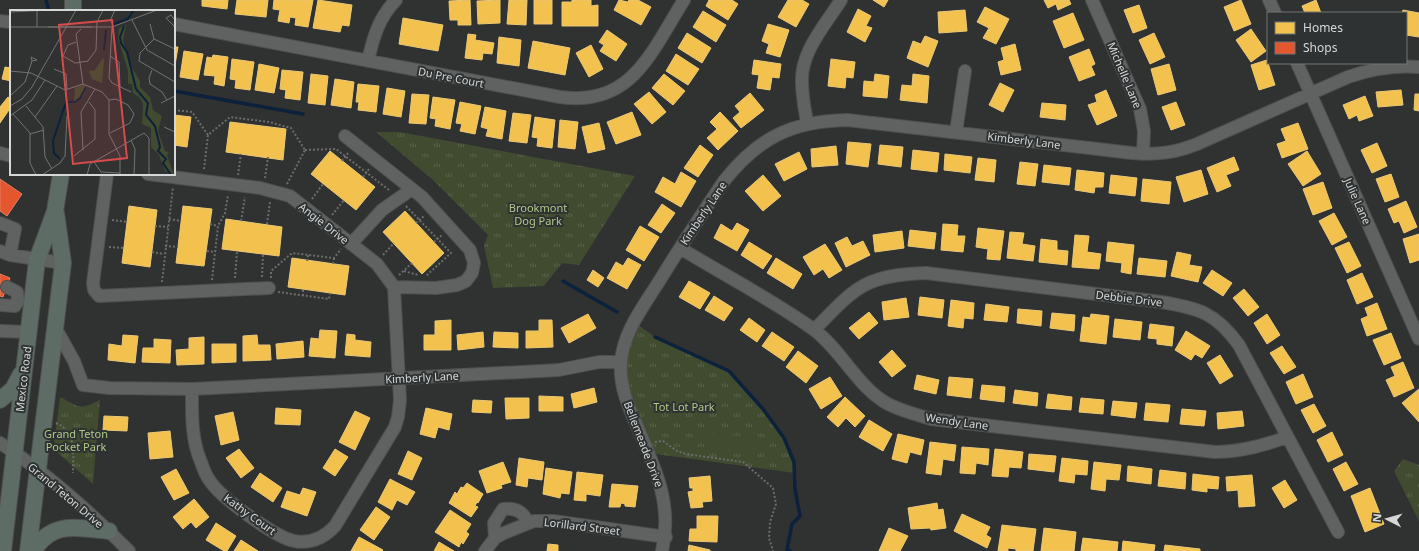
<svg xmlns="http://www.w3.org/2000/svg" width="1419" height="551" viewBox="0 0 1419 551" font-family="'Noto Sans',sans-serif">
  <style>
    .grass { fill: url(#grass-tufts) }
    .garden { fill: #404b30 }
    .homes { fill: #f2c14e; stroke: #eac877 }
    .shops { fill: #e4572e; stroke: #e07e61 }
    .lines { fill: none; stroke-linecap: round; stroke-linejoin: round }
    .stream { stroke: #0c213b; stroke-width: 3.5 }
    .minor-casing { stroke: #4e4f4f; stroke-width: 14 }
    .major-casing { stroke: #4e4f4f; stroke-width: 18 }
    .path { stroke: #6c6c6c; stroke-width: 2; stroke-dasharray: 2 2; stroke-linecap: butt }
    .minor { stroke: #606161; stroke-width: 12 }
    .major { stroke: #5e6c66; stroke-width: 16 }
    .labels { text-anchor: middle; dominant-baseline: central; stroke-width: 4; stroke-linejoin: round; paint-order: stroke }
    .street-label { font-size: 11px; fill: #d6d8d8; stroke: #2f3232 }
    .park-label { font-size: 11px; fill: #afc986; stroke: #2f3232 }
    .inset-river { fill: none; stroke: #0c213b; stroke-width: 2 }
    .inset-road { fill: none; stroke: #727474; stroke-width: 1 }
    .view { fill: #d64b4b; fill-opacity: 0.15; stroke: #d64b4b; stroke-width: 2 }
    .inset-edge { fill: none; stroke: #d6d8d8; stroke-width: 2 }
  </style>
  <defs>
    <pattern id="grass-tufts" width="24" height="20" patternUnits="userSpaceOnUse"><rect width="24" height="20" fill="#404b30"/><path d="M3 7l-1-3M5 7V3M7 7l1-3M15 17l-1-3M17 17v-4M19 17l1-3" fill="none" stroke="#5b644d"/></pattern>
  </defs>
  <rect width="100%" height="100%" fill="#303131"/>
  <path class="grass" d="M376,132H400L635,176L579,265L562,263L544,286L493,288L484,246L488,235L433,180Z
    M634,322L655,337L729,371L763,409L784,438L794,462L795,473L648,453L622,384Z
    M60,397C80,407 78,411 100,400L93,484L57,452L54,443Z
    M1403,459L1419,465V521L1394,471Z"/>
  <path class="garden" d="M706,433L758,438L756,456L704,450Z"/>
  <path class="homes" d="M202,0H228L227,9L202,6Z
    M237,0H268L266,17L235,14Z
    M274,0H313L308,27L295,25L296,18L290,17L289,23L278,21L280,10L273,9Z
    M318,0L352,5L349,26L342,25L340,32L313,28Z
    M470,0L471,25H458V20H450L449,1Z
    M500,0V23L478,24L477,1Z
    M509,0H527L526,25L507,24Z
    M534,0H552V24H534Z
    M572,0H591V6L598,5V26H562V2H572Z
    M619,0L628,2L629,0H638L651,7L641,25L614,10Z
    M709,0H732L738,4L728,20L706,6Z
    M788,0H802L809,4L796,27L778,17Z
    M873,0H888L884,7Z
    M1044,0H1069L1071,4L1058,10L1056,4L1048,8Z
    M1241,0L1251,24L1234,31L1224,7Z
    M1316,0L1321,13H1305L1302,6Z
    M1139,5L1147,28L1133,33L1124,10Z
    M985,7L1009,19L996,44L983,38L989,28L977,22Z
    M858,9L871,16L866,26L872,28L865,42L847,32Z
    M965,10L967,31L939,33L938,12Z
    M1403,10L1419,13V37L1406,35V13H1402Z
    M703,11L726,25L716,42L693,27Z
    M1073,13L1084,40L1064,48L1053,21Z
    M403,18L443,25L438,51L399,44Z
    M768,24L789,30L780,57L766,53L769,44L762,41Z
    M1251,29L1266,51L1251,62L1236,40Z
    M607,30L627,44L616,61L600,51L604,45L599,42Z
    M687,33L711,48L702,63L678,48Z
    M1154,33L1165,57L1150,64L1139,40Z
    M468,34L476,35L475,40L494,43L492,54L483,53L482,60L465,58Z
    M925,36L938,41L928,67L907,58L913,41L921,44Z
    M499,37L521,40L519,66L497,63Z
    M533,41L570,48L565,75L528,68Z
    M1015,44L1021,70L1001,75L998,62L1004,60L1001,48Z
    M591,45L603,69L589,77L576,53Z
    M174,47H178L174,71Z
    M1089,49L1095,64L1091,66L1095,75L1079,81L1069,57Z
    M184,51L203,54L198,80L180,77Z
    M676,54L699,69L688,85L666,71Z
    M213,55L228,57L224,86L214,84L215,76L204,75L207,57L212,58Z
    M232,59L254,62L250,90L235,88L236,80L230,79Z
    M831,59L855,62L853,78L846,77L845,88L828,86Z
    M754,60L781,64L779,78L772,77L770,90L757,88L759,75L752,74Z
    M1267,60L1275,85L1259,90L1251,65Z
    M259,64L279,68L274,93L255,90Z
    M1169,64L1176,90L1158,95L1151,69Z
    M5,67L11,68V81L2,79Z
    M282,70L303,72L300,100L285,98L286,90L280,89Z
    M311,74L328,76L325,105L308,103Z
    M664,74L685,91L673,105L652,88Z
    M875,74L889,76L887,98L863,96L864,81L874,82Z
    M913,74L929,76L927,103L900,100L902,85L912,86Z
    M335,79L354,82L351,108L331,105Z
    M1000,83L1014,90L1003,112L989,105Z
    M358,84L379,86L376,112L358,110L359,102H356Z
    M387,88L405,91L401,117L383,114Z
    M1106,90L1117,116L1097,125L1088,105L1097,102L1095,95Z
    M1401,90L1403,105L1378,107L1376,92Z
    M649,92L666,112L652,124L634,104Z
    M750,93L764,110L741,128L733,118L740,112L735,106Z
    M412,94L429,95L426,124L409,123Z
    M1415,94H1419V111L1414,110Z
    M1365,96L1373,116L1359,121L1357,115L1349,119L1343,105Z
    M8,97L11,99V107L0,123V107Z
    M433,97L455,100L450,129L435,126L436,119L430,118Z
    M460,102L481,106L475,134L460,131L462,124L456,123Z
    M1176,102L1185,125L1171,130L1162,107Z
    M1042,103L1066,105L1065,120L1040,117Z
    M485,107L506,111L502,139L486,136L488,129L481,127Z
    M632,112L641,135L616,144L607,122Z
    M720,112L738,131L718,150L707,138L717,129L710,122Z
    M513,113L531,115L527,143L509,141Z
    M174,115L191,117L187,147L174,145Z
    M535,117L555,120L552,148L537,146L538,138L532,137Z
    M560,120L578,122L575,149L558,147Z
    M230,122L286,129L283,160L226,152Z
    M599,123L605,149L588,153L582,127Z
    M1298,123L1308,149L1282,158L1277,144L1286,141L1281,129Z
    M848,142L871,144L868,167L846,164Z
    M1377,143L1387,166L1372,173L1361,150Z
    M700,145L713,155L698,177L684,168Z
    M880,145L903,147L901,167L878,164Z
    M836,146L838,165L812,167L811,149Z
    M913,150L939,153L937,172L911,169Z
    M330,151L375,187L356,210L311,174Z
    M1307,151L1321,174L1303,186L1288,164Z
    M799,152L807,169L784,181L775,164Z
    M945,154L972,157L970,173L944,170Z
    M1234,157L1239,170L1226,175L1231,186L1217,192L1207,168Z
    M978,158L996,160L994,182L975,180Z
    M1020,162L1038,164L1035,186L1017,184Z
    M1044,165L1071,168L1069,185L1042,182Z
    M1077,170L1104,173L1103,187H1095L1094,193L1075,190Z
    M1201,170L1208,194L1184,202L1176,177Z
    M681,172L696,181L681,207L655,192L663,177L675,184Z
    M1391,174L1399,197L1385,202L1376,179Z
    M763,175L781,196L763,211L745,191Z
    M1111,175L1137,178L1135,196L1109,193Z
    M1143,179L1171,182L1169,204L1141,201Z
    M1323,182L1332,208L1313,215L1303,189Z
    M1406,201L1417,227L1404,233L1399,221L1394,223L1388,209Z
    M662,204L675,213L661,233L648,225Z
    M129,206L157,210L150,267L122,263Z
    M183,206L212,209L204,266L176,263Z
    M405,211L444,253L422,274L383,232Z
    M1334,213L1347,237L1332,245L1319,221Z
    M226,219L282,227L279,256L222,249Z
    M737,223L749,230L737,251L714,238L721,224L732,231Z
    M943,224L958,225L957,236H965L963,252L941,250Z
    M640,226L659,237L644,261L626,250Z
    M978,228L1004,231L1000,260L987,259L988,249L976,247Z
    M910,230L936,233L934,249L908,246Z
    M902,231L904,248L875,252L873,235Z
    M1010,232L1024,233L1022,244L1035,246L1033,261L1007,258Z
    M1419,234V260L1410,263L1403,239Z
    M1075,235L1089,236L1087,252L1101,254L1099,269L1072,267Z
    M847,237L852,246L863,241L870,255L846,267L835,243Z
    M1041,239L1057,241V250L1068,251L1067,265L1039,262Z
    M749,242L772,256L763,269L741,255Z
    M1108,242L1134,245L1131,274L1121,272L1122,263L1106,261Z
    M1349,242L1361,266L1347,273L1335,248Z
    M825,244L842,270L829,278L823,269L814,275L803,257Z
    M1177,252L1191,255L1189,265L1202,267L1198,282L1171,276Z
    M292,258L349,266L345,295L288,287Z
    M628,258L641,265L627,289L607,278L616,262L623,266Z
    M776,258L802,274L793,289L767,273Z
    M1139,258L1167,261L1165,277L1137,274Z
    M593,270L604,278L598,287L587,280Z
    M1212,270L1232,283L1223,296L1203,283Z
    M1362,273L1373,297L1357,304L1347,280Z
    M689,281L710,293L700,309L679,297Z
    M1244,289L1259,307L1248,316L1233,298Z
    M714,296L733,308L724,321L705,310Z
    M920,297L944,300L942,318L918,315Z
    M906,298L909,317L884,320L882,302Z
    M951,300L974,303L973,319L964,318L963,328L948,326Z
    M1377,303L1387,329L1367,336L1361,319L1368,316L1365,308Z
    M986,304L1009,307L1007,322L984,320Z
    M1018,309L1042,311L1041,326L1017,323Z
    M869,312L878,323L859,339L849,328Z
    M1052,313L1075,315L1074,331L1050,328Z
    M588,314L596,328L569,343L561,328Z
    M1091,314L1109,316L1106,344L1080,341L1083,317L1090,318Z
    M1267,314L1280,335L1267,344L1254,323Z
    M749,318L765,330L757,342L740,330Z
    M1115,319L1142,322L1140,340L1113,337Z
    M451,320V350H424V335H435V321Z
    M539,320H552L553,347L526,348V331H539Z
    M1150,324L1174,327L1172,346L1157,344V339L1148,338Z
    M320,330L337,331L335,358L309,356L311,338L319,339Z
    M1186,331L1210,346L1202,358L1195,354L1191,360L1175,350Z
    M483,332L484,347L458,350L457,335Z
    M494,332L518,333V348L493,347Z
    M772,332L794,347L784,361L762,346Z
    M1391,333L1401,358L1384,365L1373,340Z
    M347,334L355,335V340L371,342L370,357L345,355Z
    M123,335L138,336L135,363L108,360L109,344L122,346Z
    M257,335L258,345H270L271,360L243,361V336Z
    M204,337V364L177,365L176,350L189,349V338Z
    M154,339L171,340L170,363L142,362L143,348H154Z
    M303,341L304,357L277,359L276,344Z
    M212,344H236V362L212,363Z
    M1282,346L1296,367L1284,374L1270,353Z
    M892,350L906,366L892,377L879,362Z
    M798,351L818,366L806,383L786,367Z
    M1220,355L1233,376L1220,384L1207,363Z
    M1403,362L1414,388L1394,397L1386,380L1395,376L1391,367Z
    M1303,374L1313,397L1296,404L1286,382Z
    M917,375L939,380L936,394L914,389Z
    M830,377L842,396L821,409L809,389Z
    M949,377L973,379L971,398L947,395Z
    M982,385L1005,387L1004,402L980,399Z
    M594,388L597,402L574,408L571,394Z
    M1419,389V422L1402,403Z
    M1015,390L1038,393L1037,406L1013,403Z
    M1048,394L1072,397L1071,410L1046,408Z
    M539,396L563,397V411H539Z
    M845,397L865,416L855,427L846,418L838,427L827,417Z
    M505,398H529V418L506,419Z
    M1081,398L1104,400L1103,414L1079,412Z
    M473,400L492,401L491,413L472,412Z
    M1113,401L1137,403L1135,418L1111,415Z
    M1146,403L1170,405L1168,422L1144,420Z
    M1314,404L1326,426L1313,433L1301,410Z
    M276,408L301,410L300,425L275,424Z
    M426,408L452,414L449,430L438,427L435,438L420,434Z
    M1182,409L1206,411L1204,426L1180,424Z
    M355,411L370,418L355,450L339,442Z
    M1242,411L1244,426L1218,429L1217,413Z
    M233,412L239,440L221,445L215,416Z
    M104,416L128,417L127,431L103,430Z
    M869,420L892,434L883,451L859,437Z
    M170,431L173,457L150,459L148,433Z
    M1332,432L1343,455L1328,462L1317,440Z
    M898,434L924,440L921,455L910,452L907,463L892,459Z
    M930,442L956,445L954,461L943,459L941,475L926,473Z
    M962,447L989,449L988,465L976,463L975,474L960,473Z
    M239,449L254,468L241,478L226,458Z
    M335,449L348,457L335,476L323,468Z
    M995,449L1023,452L1021,468L1009,467L1008,477L992,476Z
    M408,451L422,458L412,480L398,474Z
    M1029,454L1056,456L1054,472L1028,469Z
    M519,458L544,462L542,480L528,478L527,487L516,485Z
    M1062,458L1088,461L1087,475L1075,474L1074,483L1059,481Z
    M503,462L511,482L501,485L502,488L487,493L479,471Z
    M1094,462L1121,465L1119,480L1106,479L1105,491L1091,489Z
    M1346,462L1358,484L1344,491L1333,469Z
    M1128,466L1152,469L1151,484L1127,481Z
    M546,468L572,472L569,494L561,493L560,498L543,494Z
    M176,469L189,493L174,500L161,477Z
    M1160,470L1186,473L1185,489L1158,486Z
    M577,472L603,475L600,496L586,494V501L574,500Z
    M260,473L282,488L273,502L251,487Z
    M1193,474L1219,477L1218,489L1207,488V492L1192,490Z
    M1252,475L1255,506L1239,507L1238,490L1227,491L1226,477Z
    M710,476L712,501L702,502L703,507L691,508L688,492L693,491V488H690L689,478Z
    M390,479L415,492L407,505L397,500L392,510L378,502Z
    M1285,480L1297,500L1284,508L1272,488Z
    M467,483L483,494L478,503L477,502L475,506L478,507L471,517L449,503L455,492L457,494L461,487L463,488Z
    M612,484L638,486L635,507L625,506V504L621,503L620,507H609Z
    M303,488L316,492L307,516L281,507L287,491L300,495Z
    M1370,488L1384,524L1365,532L1351,496Z
    M194,499L209,517L196,528L191,522L183,529L173,517Z
    M937,503L938,510L943,509L946,528L931,530L930,528L911,529L908,508Z
    M376,507L390,517L374,540L360,530Z
    M450,510L471,524L466,532L469,534L463,544L461,542L459,547L435,532Z
    M962,514L990,527L986,535L991,538L987,548L954,531Z
    M697,516H718L717,542L689,541L690,529H697Z
    M216,523L236,536L227,551H224L206,540Z
    M1002,525L1036,529L1033,551H1016V549L1008,548V551H998Z
    M889,528L908,536L900,551H879Z
    M1044,528L1076,532L1074,551H1041Z
    M359,537L383,550L382,551H351Z
    M1083,538L1118,542L1117,551H1081Z
    M241,540L258,551H234Z
    M1123,541L1155,545L1154,551H1122Z
    M439,542L454,551H434Z
    M548,544L558,545V551H547Z
    M689,545L710,550V551H688Z
    M1165,545L1200,549V551H1164Z"/>
  <path class="shops" d="M0,179L22,194L7,216L0,211Z
    M0,274L10,278L3,297L0,296Z"/>
  <g class="lines">
    <path class="stream" d="M46,0L49,11
      M174,91L303,114
      M563,281L617,312
      M655,337L729,371L763,409L784,438L794,462L795,489L800,516L792,524L787,550L790,551"/>
    <g class="minor-casing">
      <path id="minor" d="M1092,0L1140,109L1144,131L1143,154
        M1269,0L1275,13
        M0,21L10,22
        M174,24L560,97C632,107 651,52 684,0
        M368,61C373,38 379,17 396,0
        M1297,63L1419,339
        M807,123C805,110 802,96 802,83C800,52 826,24 841,0
        M956,132L965,71
        M345,136L422,197L470,250L474,263L472,273L466,281L457,285L436,288L394,287
        M0,153L11,156
        M107,174L93,283L94,290L99,296L269,288
        M148,174L260,188L290,196L377,264L394,287L400,400L398,417L395,427L335,526C324,538 311,544 294,541C275,537 221,498 210,481C206,476 203,468 201,462C191,439 192,414 192,389
        M0,223L15,229L10,255
        M351,244L382,210L412,189
        M680,248C724,275 771,299 813,329C841,349 858,388 888,404C902,411 917,415 931,419L1215,452C1241,452 1263,446 1287,437
        M0,251L10,255L63,263
        M0,305L15,306L18,301L17,292L7,287
        M56,329L74,361L83,385L109,388L192,389L559,370L599,362H621
        M814,330C855,288 864,275 926,273L1161,302C1199,308 1216,313 1239,345L1338,532
        M0,331L29,332
        M0,443C47,473 89,511 129,551
        M495,538L494,523L503,509C516,508 523,511 528,523
        M485,551L495,538L504,533L534,521H553L666,537
        M662,551C673,504 655,468 637,426C628,406 619,385 621,362C623,330 647,302 663,275C683,243 703,212 724,181C758,138 792,121 847,120L1132,153C1156,155 1175,153 1197,144L1348,77C1371,69 1394,65 1419,67"/>
    </g>
    <g class="major-casing">
      <path id="major" d="M73,0V11
        M0,400L13,389L21,374
        M3,551L37,260L55,211L61,174
        M28,551L63,263L56,213
        M33,551C53,520 77,528 109,531"/>
    </g>
    <path class="path" d="M174,110L192,112L208,135
      M305,150L336,149L389,190
      M342,161L348,153
      M204,169L208,135L230,117L269,122L291,128L305,150
      M238,175L241,154
      M363,177L369,169
      M265,178L268,157
      M287,184L305,150
      M312,199L323,184
      M406,206L451,253L426,276
      M332,215L344,200
      M169,219L181,221
      M112,220L127,222
      M241,221L245,197
      M416,223L424,216
      M210,224L218,226
      M267,224L270,202
      M155,226L168,227
      M434,242L442,235
      M165,246L178,247
      M109,247L123,248
      M207,251L214,252
      M152,252L164,254
      M383,255L394,243
      M307,261L308,255
      M333,264L334,258
      M404,271L418,275
      M399,275L412,263
      M262,277L263,254
      M235,278L237,251
      M271,278V271L292,253L334,258L341,249
      M212,280L218,226L225,213L228,195
      M162,282L173,187
      M278,292L329,299L330,293
      M303,296V289
      M56,423C77,432 73,454 73,473
      M655,442L663,441L677,451L686,454L743,462L773,488L776,504L770,522L769,538L773,551"/>
    <use href="#minor" class="minor"/>
    <use href="#major" class="major"/>
  </g>
  <g class="labels">
    <g class="street-label">
      <text transform="translate(1125 75) rotate(67)">Michelle Lane</text>
      <text transform="translate(451 77) rotate(11)">Du Pre Court</text>
      <text transform="translate(1024 140) rotate(7)">Kimberly Lane</text>
      <text transform="translate(1358 201) rotate(66)">Julie Lane</text>
      <text transform="translate(703 213) rotate(-56)">Kimberly Lane</text>
      <text transform="translate(324 223) rotate(38)">Angie Drive</text>
      <text transform="translate(1129 298) rotate(7)">Debbie Drive</text>
      <text transform="translate(422 377) rotate(-3)">Kimberly Lane</text>
      <text transform="translate(23 379) rotate(-83)">Mexico Road</text>
      <text transform="translate(957 421) rotate(8)">Wendy Lane</text>
      <text transform="translate(644 444) rotate(69)">Bellemeade Drive</text>
      <text transform="translate(66 495) rotate(40)">Grand Teton Drive</text>
      <text transform="translate(250 514) rotate(36)">Kathy Court</text>
      <text transform="translate(582 526) rotate(7)">Lorillard Street</text>
    </g>
    <g class="park-label">
      <text x="538" y="207">Brookmont<tspan x="538" dy="13">Dog Park</tspan></text>
      <text x="684" y="406">Tot Lot Park</text>
      <text x="76" y="433">Grand Teton<tspan x="76" dy="13">Pocket Park</tspan></text>
    </g>
  </g>
  <g transform="translate(10 10)">
    <rect width="165" height="165" fill="#303131"/>
    <path d="M116,15L113,31L121,56L130,71V77L140,87L143,100L152,106L148,121L155,141L159,142L157,145L164,165L155,161L149,145L141,137V118L132,114L133,94L130,88L123,83L122,74H118V61L108,28L109,18ZM93,48L94,50L92,73L82,69L79,61L85,60ZM74,74L77,75L74,85L64,92L65,78Z" fill="#404b30"/>
    <path class="inset-river" d="M117,10L124,0M101,15L117,9M114,16L110,27L111,33L117,42L126,79L138,93L136,105L145,116L150,137L148,141L156,149L153,153L161,165M94,40L96,20M50,149L44,143L43,131L54,98L57,92H65L70,88L76,77"/>
    <path class="inset-road" d="M0,2L39,0M164,9L161,5L156,8L165,17M122,10L137,40L165,56M100,11L105,0M140,14L144,29L130,43L129,51L165,72M0,17H82M27,17V0M38,17H102L147,0M102,17L99,68L102,73L121,82M71,19L66,24L73,74M144,29L165,39M66,32L58,35L53,46L65,53L78,51L86,40L87,12L93,0M100,46L109,52L110,77M44,59L56,64L57,80M142,60L139,68L140,74L152,82L157,90M0,61L21,63L55,80L73,74M73,74L92,82L99,90V124L110,146V165M0,86L15,72L22,51L27,50L21,47L22,51M99,90L106,89L118,95L124,104L120,113L100,123M151,93L165,86M0,96L12,89L22,77L66,0M16,96L33,117L35,147L42,159M3,104L20,123V153L26,165M0,106L22,90L35,70M25,107L47,76M154,117L165,122M20,124L34,120M121,130L125,139L124,165M73,140L71,102L85,79M64,146L85,129V100L79,92M84,152L91,162L110,163M32,165L50,153L55,146L57,106M77,165L80,154L134,123L139,128V165"/>
    <path class="view" d="M102,10L117,148L63,154L49,15Z"/>
    <rect width="165" height="165" class="inset-edge"/>
  </g>
  <rect x="1267" y="12" width="140" height="52" fill="#2f3232" stroke="#727474"/>
  <rect x="1275" y="22" width="20" height="12" fill="#f2c14e" stroke="#727474"/>
  <text x="1303" y="32" font-size="12" fill="#d6d8d8">Homes</text>
  <rect x="1275" y="42" width="20" height="12" fill="#e4572e" stroke="#727474"/>
  <text x="1303" y="52" font-size="12" fill="#d6d8d8">Shops</text>
  <g transform="translate(1387 519) rotate(276)" stroke="#2f3232" stroke-width="3" paint-order="stroke">
  <path d="M0-3L7 15L0 10L-7 15Z" fill="#d6d8d8"/>
  <text y="-6" font-size="11" font-weight="bold" text-anchor="middle" fill="#d6d8d8">N</text>
  </g>
</svg>
